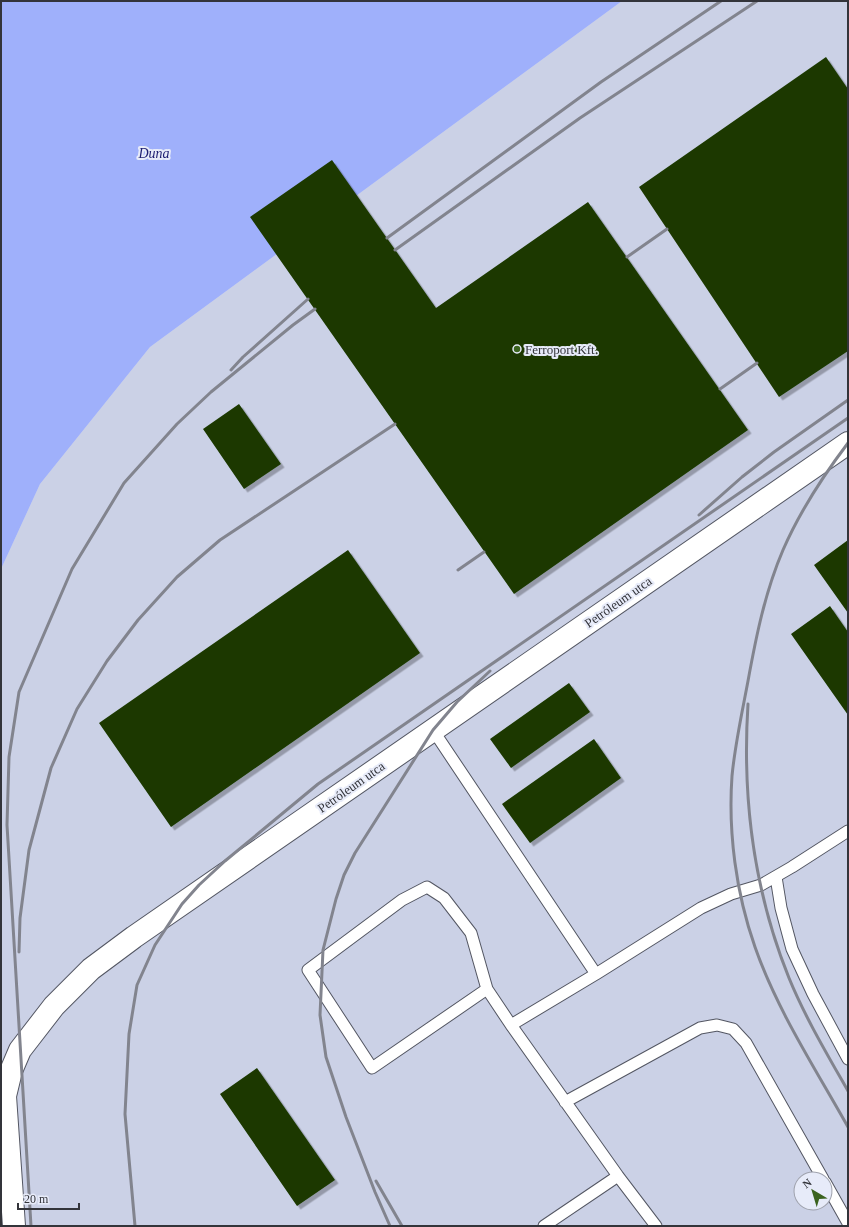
<svg xmlns="http://www.w3.org/2000/svg" width="849" height="1227" viewBox="0 0 849 1227" font-family="'Times New Roman',serif">
  <style>
    .built { fill: #cbd1e6; fill-rule: evenodd }
    .water { fill: #9fb0fb }
    .building { fill: #1b3903; filter: url(#shadow) }
    .lines { fill: none; stroke-linecap: round; stroke-linejoin: round }
    .service-casing { stroke: #535662; stroke-width: 13 }
    .minor-casing { stroke: #535662; stroke-width: 24 }
    .service { stroke: #fff; stroke-width: 11 }
    .minor { stroke: #fff; stroke-width: 22 }
    .rail { stroke: #82848e; stroke-width: 3 }
    .poi-dot { fill: #3b631f; stroke: #e7ebf9; stroke-width: 1.5 }
    .labels { text-anchor: middle; dominant-baseline: central; stroke-width: 4; stroke-linejoin: round; paint-order: stroke }
    .poi-label { font-size: 13px; fill: #33343a; stroke: #e7ebf9; text-anchor: start }
    .street-label { font-size: 13px; fill: #33343a; stroke: #e7ebf9 }
    .water-label { font-size: 14px; font-style: italic; fill: #1d1e72; stroke: #e7ebf9 }
  </style>
  <defs>
    <filter id="shadow"><feDropShadow dx="3.5" dy="3.5" stdDeviation="0" flood-color="#0004"/></filter>
  </defs>
  <rect width="100%" height="100%" fill="#daddec"/>
  <path class="built" d="M622,1H848V1226H1V569L40,484L150,347ZM801,1179H825V1203H801Z"/>
  <path class="water" d="M1,1H622L150,347L40,484L1,569Z"/>
  <path class="building" d="M826,57L848,89V351L779,397L639,187Z
    M332,160L436,308L588,202L748,430L514,594L250,217Z
    M239,404L281,464L244,489L203,429Z
    M848,540V613L814,565Z
    M348,550L420,653L171,827L99,723Z
    M830,606L848,632V715L791,634Z
    M569,683L590,712L511,768L490,739Z
    M594,739L621,778L530,843L502,804Z
    M257,1068L335,1180L297,1206L220,1094Z"/>
  <g class="lines">
    <g class="service-casing">
      <path id="service" d="M433,730L596,974L701,908L731,894L761,885L792,867L848,831
        M776,877L781,908L792,949L813,994L848,1059
        M487,989L372,1068L308,970L402,900L427,887L444,898L471,933L487,989L511,1025L596,974
        M511,1025L618,1176L656,1226
        M565,1102L700,1028L717,1025L733,1029L746,1043L823,1179
        M825,1182L848,1223
        M544,1226L618,1176"/>
    </g>
    <g class="minor-casing">
      <path id="minor" d="M14,1226L5,1096L11,1071L20,1050L54,1006L91,969L134,937L848,443"/>
    </g>
    <use href="#service" class="service"/>
    <use href="#minor" class="minor"/>
    <path class="rail" d="M387,238L601,82L721,1
      M395,250L580,118L757,1
      M627,257L667,229
      M231,370L243,357L308,299
      M720,389L757,363
      M848,443C823,476 800,511 783,550C765,592 756,637 748,681C742,713 735,744 732,776C728,832 736,893 755,947C777,1010 815,1068 848,1127
      M699,515L742,477L774,452L848,400
      M458,570L484,552
      M748,704C742,797 754,891 789,978C805,1017 827,1054 848,1091
      M19,952L20,918L29,850L51,768L77,709L107,661L138,620L177,577L220,540L395,424
      M376,1181L402,1226
      M31,1226L7,825L9,757L19,692L72,569L124,483L177,424L211,392L293,325L315,309
      M135,1226L125,1114L129,1034L137,985L155,945L182,904L199,885L225,861L318,784L848,418
      M390,1226L375,1192L346,1117L326,1057L320,1015L323,950L336,899L344,875L355,853L433,730L457,702L490,671"/>
  </g>
  <circle class="poi-dot" cx="517" cy="349" r="4"/>
  <g class="labels">
    <g class="poi-label">
      <text x="525" y="349">Ferroport Kft.</text>
    </g>
    <g class="street-label">
      <text transform="translate(618 602) rotate(-35)">Petróleum utca</text>
      <text transform="translate(351 787) rotate(-35)">Petróleum utca</text>
    </g>
    <g class="water-label">
      <text x="154" y="153">Duna</text>
    </g>
  </g>
  <rect width="849" height="1227" fill="none" stroke="#33343a" stroke-width="4"/>
  <g transform="translate(813 1191) rotate(322)"><circle r="19" fill="#e7ebf9" stroke="#9fa2ad"/>
  <path d="M0-3L7 15L0 10L-7 15Z" fill="#3b631f"/>
  <text y="-6" font-size="11" font-weight="bold" text-anchor="middle" fill="#33343a">N</text>
  </g>
  <path d="M18 1203v6h61v-6" fill="none" stroke="#33343a" stroke-width="2"/>
  <text x="24" y="1203" font-size="12" fill="#33343a" stroke="#e7ebf9" stroke-width="3" paint-order="stroke">20 m</text>
</svg>
